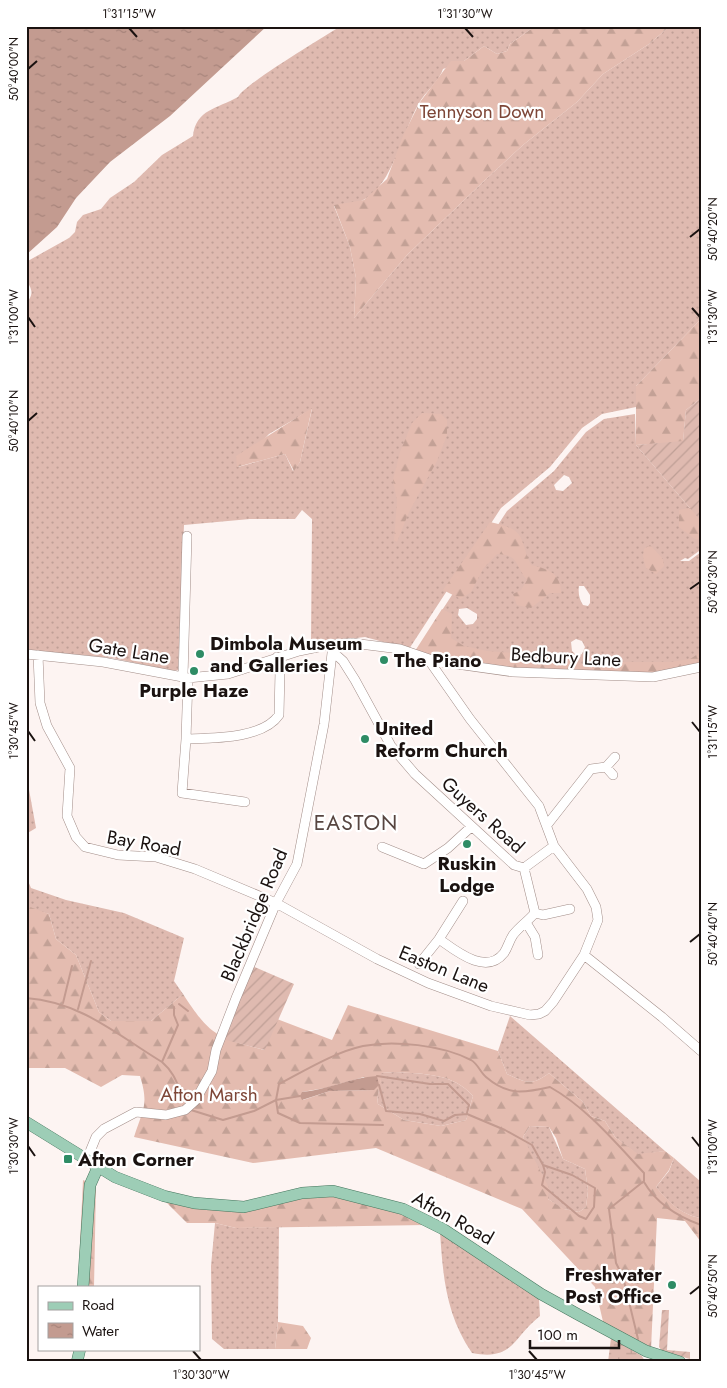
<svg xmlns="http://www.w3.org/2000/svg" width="727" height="1388" viewBox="0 0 727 1388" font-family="Jost,sans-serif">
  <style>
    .grass { fill: url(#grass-dots); fill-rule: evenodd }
    .forest { fill: url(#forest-firs); fill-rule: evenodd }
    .wetland { fill: url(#wetland-marsh) }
    .garden { fill: url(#garden-furrows) }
    .water { fill: url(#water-ripples) }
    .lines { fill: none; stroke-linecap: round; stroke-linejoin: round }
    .stream { stroke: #c39b90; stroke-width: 2 }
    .minor-casing { stroke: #a28d88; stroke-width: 10 }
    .major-casing { stroke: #45755d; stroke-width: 12 }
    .minor { stroke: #fff; stroke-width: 9 }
    .major { stroke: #9dcdb6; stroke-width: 11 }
    .ticks { fill: none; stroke: #1a1210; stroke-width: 2 }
    .poi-dot { fill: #2e8c65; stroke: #fff; stroke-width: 2 }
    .labels { text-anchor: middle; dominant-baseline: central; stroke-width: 4.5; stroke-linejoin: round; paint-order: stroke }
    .park-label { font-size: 19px; fill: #7e4637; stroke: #fff }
    .poi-label { font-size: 19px; font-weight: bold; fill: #1a1210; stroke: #fff; text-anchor: start }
    .street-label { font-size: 19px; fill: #1a1210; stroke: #fff }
    .quarter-label { font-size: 21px; letter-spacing: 1px; fill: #574540; stroke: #fff }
    .neatline { fill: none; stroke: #1a1210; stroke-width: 2 }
    .ticks-label { font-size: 12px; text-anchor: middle; fill: #1a1210 }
  </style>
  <defs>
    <pattern id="grass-dots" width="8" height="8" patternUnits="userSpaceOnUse" patternTransform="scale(1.25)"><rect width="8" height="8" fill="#dfbab0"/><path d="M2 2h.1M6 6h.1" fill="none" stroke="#bf9f96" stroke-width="1.8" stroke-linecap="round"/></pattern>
    <pattern id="forest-firs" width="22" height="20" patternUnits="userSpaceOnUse" patternTransform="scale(1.25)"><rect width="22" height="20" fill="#e4bcb0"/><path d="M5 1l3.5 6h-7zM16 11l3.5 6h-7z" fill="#c3a196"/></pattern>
    <pattern id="wetland-marsh" width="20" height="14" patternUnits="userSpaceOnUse" patternTransform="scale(1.25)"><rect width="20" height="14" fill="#dfbab0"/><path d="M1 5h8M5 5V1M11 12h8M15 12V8" fill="none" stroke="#bf9f96"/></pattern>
    <pattern id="garden-furrows" width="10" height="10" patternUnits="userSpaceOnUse" patternTransform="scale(1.25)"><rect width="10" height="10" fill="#dfbab0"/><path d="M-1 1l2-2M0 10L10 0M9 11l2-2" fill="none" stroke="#bf9f96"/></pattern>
    <pattern id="water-ripples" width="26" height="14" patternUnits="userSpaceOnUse" patternTransform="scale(1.25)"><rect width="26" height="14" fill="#c39b90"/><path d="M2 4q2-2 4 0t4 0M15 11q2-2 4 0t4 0" fill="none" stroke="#a7847b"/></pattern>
  </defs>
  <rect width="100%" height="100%" fill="#fdf4f2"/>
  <path class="grass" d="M341,26H532L531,29L510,44L507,51L497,54L484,46L464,61L443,69C438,83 426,91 419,103C403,131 392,185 365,199C357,204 343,204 334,206L350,247L356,278L354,318L407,255L484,181L523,145L577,102L603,74L649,44L670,26H701V319L636,386V407L602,414L582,428L550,467L501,508L409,649L365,637L311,643L312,519L302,510L295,519H250L184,525L178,670L173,671L112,658L26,650V304C36,291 30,289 26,278C25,274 26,266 26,262L69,238L75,232L77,222L83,215L101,209L110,198L134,182L162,155L193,136C196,109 217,109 238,97C243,85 325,36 341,26ZM312,409L300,462L293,471L285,454L238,467L269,434Z
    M635,414L636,445L701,521L699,551L688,559L685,558L680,561H689L701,552V665L653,675L429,658L433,624L507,511L554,471L586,432L604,419ZM564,475L569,477L572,483L563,491L556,490L554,485ZM579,586H584L590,595V603L588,606L583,605C579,599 578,592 579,586ZM467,608L477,614V619L473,624L466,625L458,615L459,609ZM576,639L582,641L585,647L582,654L577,656L572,651L571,642Z
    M26,773L36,828L26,834Z
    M26,876L31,888L66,900L124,913L184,938L174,981L183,994L151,1021H111L99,1012L76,955L56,939L49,914L26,908Z
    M510,1016L665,1151L638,1155L615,1137L605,1121L591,1116L583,1102L549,1073C531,1087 526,1082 507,1074L498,1051Z
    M395,1072C424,1074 453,1073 473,1096L466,1120L441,1126L404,1120L378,1104C376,1093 382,1086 380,1073Z
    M530,1126L549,1127L563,1159L585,1169L588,1191L586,1207L579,1212L563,1209L548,1199L523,1137Z
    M674,1158L701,1182V1218C681,1215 667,1201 656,1187L669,1171Z
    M215,1223L236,1228L279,1227L278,1322L275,1349H224L212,1339L211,1266Z
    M440,1232L487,1261L539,1299L540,1316C512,1338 514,1361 472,1353C446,1315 443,1277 440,1232Z"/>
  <path class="forest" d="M532,26H670L649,44L603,74L577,102L523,145L484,181L407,255L354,318L356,278L350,247L334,205L364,200L387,179L403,136L420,102L451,61H464L484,46L497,54L507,51L510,44L531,29Z
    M701,319V398L686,410L683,442L636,445V386Z
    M312,408L300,462L294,471L285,454L237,467L236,456Z
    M422,413L441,414L447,420V435L437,461L409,512L397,542L394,540L397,501L393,480L400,452L412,423Z
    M694,507L701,510V540L695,539L679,527V510Z
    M490,522C527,530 518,536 531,565C548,569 561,573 561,593H550L531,608L517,605L513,594L521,590L527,580C515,566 519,554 497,554L483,569L471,592L461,599L443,590Z
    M650,545L663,559L664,566L656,574L646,568L643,557L644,549Z
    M442,609L452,614L451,638L464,646L487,651L541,655L557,662L572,661L585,665L604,658L618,662H671L690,659L701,652V665L653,675L511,670L429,658L415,651Z
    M30,907L49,914L56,939L76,955L99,1012L111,1021H151L183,994C211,1037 217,1037 264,1050L277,1019L332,1040L348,1005L498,1051L507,1074C526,1082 531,1087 549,1073L583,1102L591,1116L605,1121L615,1137L638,1154L665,1151L674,1158L669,1170L656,1187C668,1201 681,1215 701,1218V1242L685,1221L657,1218L651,1349L604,1326L595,1287L522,1209L376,1148L253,1163L134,1137C143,1109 149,1105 140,1076L122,1075L101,1087L65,1068H26V908ZM395,1072C424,1074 453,1073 473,1096L466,1120L441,1126L404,1120L378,1104C376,1093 382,1086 381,1073ZM364,1077L374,1090L330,1091L303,1100L302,1092L325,1088ZM530,1126L549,1127L556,1138L563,1159L585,1169L588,1191L586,1207L579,1212L564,1209L548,1199L549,1188L523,1137Z
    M83,1180L96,1186L94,1287H78Z
    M334,1194L401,1211L426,1225L236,1228L215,1223H187L163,1199L193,1205Z
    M278,1322L303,1326L311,1338L307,1349H275Z"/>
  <path class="wetland" d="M611,1338L642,1356L645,1362H608Z"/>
  <path class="garden" d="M701,398V521L636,445L683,441L686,410Z
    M252,966L294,984L265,1050L222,1039Z
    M662,1310H669L667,1350L690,1352V1359L662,1351L659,1347Z"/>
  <path class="water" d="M26,26H267L170,116L110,162L76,198L57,227L26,255Z
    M377,1076L379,1085L374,1090L330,1091L302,1100L300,1096L302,1092C328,1090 351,1077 377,1076Z"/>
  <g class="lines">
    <path class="stream" d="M26,998C81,1002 116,1034 162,1062C178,1076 177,1088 187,1104
      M63,1003L72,966
      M179,1004L188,1011
      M78,1009L91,961
      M162,1062L178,1025L174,1015V1007
      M377,1076L430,1084H448L469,1105L467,1113
      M379,1085L386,1111L420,1114L444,1121L455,1115L467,1114L505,1130L532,1145L543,1165L572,1175L595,1188L594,1207L586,1219L579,1216L542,1185L545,1172L543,1165
      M191,1110L223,1120L254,1111L276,1100L300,1096
      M383,1125L300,1123L278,1113L276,1100L279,1084C304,1071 335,1052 363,1046C394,1040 442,1045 471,1060C478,1064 480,1072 486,1077C508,1096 524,1093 550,1087C587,1108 615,1142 644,1173V1181L609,1209L616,1263L623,1277L638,1339
      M644,1182C656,1203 679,1217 701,1225
      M641,1361L642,1362"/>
    <g class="minor-casing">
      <path id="minor" d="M334,653L343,661L355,680L391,746L415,774L514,865L524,868L554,846
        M26,654L103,662L188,678L228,674L299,651L328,645L352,643L400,649L435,661L513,672L653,677L701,667
        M38,655L40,703L47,726L70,768L67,816L76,837L85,847L118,855L156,857L195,869L276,903L377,959L428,983L491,1006L530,1015L539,1014L545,1011L553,1002L584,955L598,920L596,907L587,889L554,846L539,806L470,719L428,659
        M183,677L187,536
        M188,678L186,739C212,738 263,739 279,715L280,671L277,657
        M186,739L182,793L245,802
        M606,767L613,775
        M547,825L591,769L606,767L615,757
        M382,847L424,864L448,848L471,827
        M535,913L543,915L570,909
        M527,924L535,937L538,955
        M439,939L463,901
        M584,955L662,1017L701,1051
        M419,964L439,939C456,951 486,976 504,953C508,947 509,941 513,935C519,927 528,921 535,913L524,868
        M87,1159L96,1137L104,1129L136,1112L166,1115L185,1110L195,1101L212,1071L216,1050L236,998L276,903L297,864L324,724L333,644"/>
    </g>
    <g class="major-casing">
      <path id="major" d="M26,1122L115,1177L164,1196L194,1203L244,1207L302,1193L333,1191L403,1209L443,1229L541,1294L579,1315L646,1351L680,1362
        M83,1287L90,1185L98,1167
        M77,1362L80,1349"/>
    </g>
    <use href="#minor" class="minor"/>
    <use href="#major" class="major"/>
  </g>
  <path class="ticks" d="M129,28L137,37M465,28L473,37M28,69L37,61M690,237L700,229M692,308L700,317M28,317L35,327M28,421L37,413M690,589L700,582M692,722L700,732M28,731L35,741M690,942L700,934M692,1137L700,1147M28,1146L35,1156M690,1294L700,1286M193,1351L201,1360M529,1351L537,1360"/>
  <g class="poi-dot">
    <circle cx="200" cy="654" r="5"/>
    <circle cx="384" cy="660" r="5"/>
    <circle cx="194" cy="671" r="5"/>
    <circle cx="365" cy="739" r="5"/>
    <circle cx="467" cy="844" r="5"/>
    <rect x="63" y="1154" width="10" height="10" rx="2.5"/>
    <circle cx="672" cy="1285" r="5"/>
  </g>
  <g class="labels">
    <g class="park-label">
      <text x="482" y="111">Tennyson Down</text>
      <text x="209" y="1094">Afton Marsh</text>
    </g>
    <g class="poi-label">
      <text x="210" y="643">Dimbola Museum<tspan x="210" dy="22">and Galleries</tspan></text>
      <text x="394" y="660">The Piano</text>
      <text x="194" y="690" text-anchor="middle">Purple Haze</text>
      <text x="375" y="728">United<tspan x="375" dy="22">Reform Church</tspan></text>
      <text x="467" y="863" text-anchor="middle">Ruskin<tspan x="467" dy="22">Lodge</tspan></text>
      <text x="78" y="1159">Afton Corner</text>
      <text x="662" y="1274" text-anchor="end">Freshwater<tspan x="662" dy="22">Post Office</tspan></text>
    </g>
    <g class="street-label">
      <text transform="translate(129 651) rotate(9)">Gate Lane</text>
      <text transform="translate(566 657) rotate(3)">Bedbury Lane</text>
      <text transform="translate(483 815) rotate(42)">Guyers Road</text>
      <text transform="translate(144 843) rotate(10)">Bay Road</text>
      <text transform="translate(254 915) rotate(-67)">Blackbridge Road</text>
      <text transform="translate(444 969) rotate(22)">Easton Lane</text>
      <text transform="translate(453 1218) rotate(29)">Afton Road</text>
    </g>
    <g class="quarter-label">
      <text x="356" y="823">EASTON</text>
    </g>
  </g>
  <rect width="727" height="1388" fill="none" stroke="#ffffff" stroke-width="55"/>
  <rect x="38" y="1286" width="162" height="65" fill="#ffffff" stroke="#a3a09f"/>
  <rect x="48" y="1302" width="25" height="8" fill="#9dcdb6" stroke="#a3a09f"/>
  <text x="82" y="1310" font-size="15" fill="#1a1210">Road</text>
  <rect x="48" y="1323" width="25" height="15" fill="url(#water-ripples)" stroke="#a3a09f"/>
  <text x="82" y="1336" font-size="15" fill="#1a1210">Water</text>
  <path d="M530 1340v8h89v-8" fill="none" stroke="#1a1210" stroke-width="2.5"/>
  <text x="537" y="1340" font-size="15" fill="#1a1210" stroke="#ffffff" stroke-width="4" paint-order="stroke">100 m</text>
  <rect x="28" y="28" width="672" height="1332" class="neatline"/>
  <g class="ticks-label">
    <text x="129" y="18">1°31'15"W</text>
    <text x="465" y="18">1°31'30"W</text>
    <text transform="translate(14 69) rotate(-90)" y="4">50°40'00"N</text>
    <text transform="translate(713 229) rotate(-90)" y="4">50°40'20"N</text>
    <text transform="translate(14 317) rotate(-90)" y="4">1°31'00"W</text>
    <text transform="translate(713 317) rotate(-90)" y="4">1°31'30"W</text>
    <text transform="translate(14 421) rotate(-90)" y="4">50°40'10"N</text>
    <text transform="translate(713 582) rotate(-90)" y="4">50°40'30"N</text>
    <text transform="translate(14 731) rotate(-90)" y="4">1°30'45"W</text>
    <text transform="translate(713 732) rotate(-90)" y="4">1°31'15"W</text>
    <text transform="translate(713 934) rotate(-90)" y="4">50°40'40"N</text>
    <text transform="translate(14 1146) rotate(-90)" y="4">1°30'30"W</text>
    <text transform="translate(713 1147) rotate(-90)" y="4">1°31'00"W</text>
    <text transform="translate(713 1286) rotate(-90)" y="4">50°40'50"N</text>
    <text x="201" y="1379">1°30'30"W</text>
    <text x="537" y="1379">1°30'45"W</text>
  </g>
</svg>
